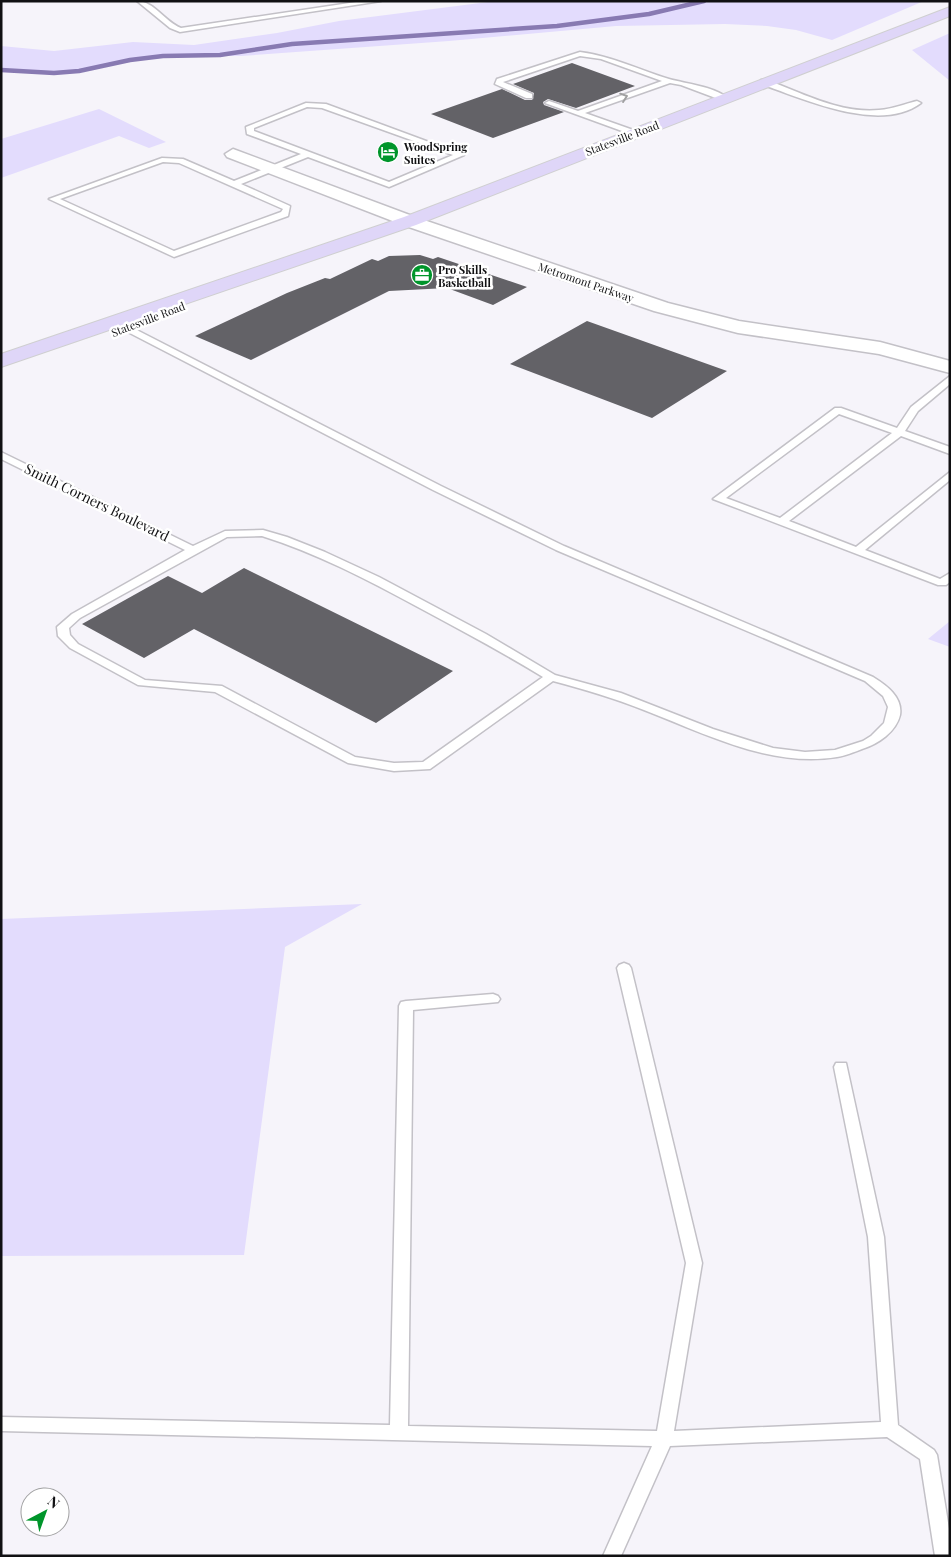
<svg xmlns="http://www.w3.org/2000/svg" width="951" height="1557" viewBox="0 0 951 1557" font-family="'Playfair Display',serif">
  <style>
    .green { fill: #e3dcfd }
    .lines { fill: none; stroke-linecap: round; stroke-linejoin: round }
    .stream { stroke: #887ab2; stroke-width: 4.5 }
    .building { fill: #636267 }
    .lane-casing { stroke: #c3c1c7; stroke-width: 3 }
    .street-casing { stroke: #c3c1c7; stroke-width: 3 }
    .primary-casing { stroke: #cfcfd0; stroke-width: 2 }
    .lane { fill: #fff; fill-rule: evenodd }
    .street { fill: #fff; fill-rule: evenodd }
    .primary { fill: #dfd6f8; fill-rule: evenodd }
    .oneway { stroke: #a0a0a1 }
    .labels { text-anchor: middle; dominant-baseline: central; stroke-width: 5; stroke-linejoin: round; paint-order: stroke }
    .far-street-label { font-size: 11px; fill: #111113; stroke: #fff }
    .far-poi-label { font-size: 11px; font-weight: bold; fill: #111113; stroke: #fff; text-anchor: start }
    .street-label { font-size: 14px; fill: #111113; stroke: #fff }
  </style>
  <rect width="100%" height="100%" fill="#f6f4fa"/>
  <path class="green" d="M496,1H924L832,40L796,30L767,26L725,24L616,26L449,41L241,56H163L130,60L79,71L54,73L1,70V46L54,51L133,42L194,45L277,33L339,21Z
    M950,33V81L912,50Z
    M99,109L166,142L149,148L119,136L1,178V139Z
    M950,621V647L928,639Z
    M362,904L285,947L244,1255L1,1256V919Z"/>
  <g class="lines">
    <path class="stream" d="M1,70L54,73L79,71L130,60L163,56L220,55L292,44L557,26L649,14L704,1"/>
  </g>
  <path class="building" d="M572,63L635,86L576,108L548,99L543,102L544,105L564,112L493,138L431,114L502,89L525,100H532L534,93L513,84Z
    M420,255L433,259L438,257L527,287L493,305L447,288L389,291L251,360L195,336L287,293L325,278L330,279L372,259L378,261L389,256Z
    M587,321L727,371L652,418L510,364Z
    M244,568L453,671L376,723L194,629L144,658L82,624L168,576L202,593Z"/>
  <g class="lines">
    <g class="lane-casing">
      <path id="lane" d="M137,1C154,1 165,22 181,28L363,1H381L180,32L170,28Z
        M580,52C612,56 639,70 669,79C687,84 712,86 728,98L721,100L681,85L670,83L585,113L636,131V135H633L545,103L549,101L578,111L662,81L601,59L580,56L503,82L532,94V98H526L495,84L497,79Z
        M761,80H767C802,93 841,114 879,110C893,109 904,104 917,101L921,103C880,134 803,99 761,84Z
        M306,103L326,104L464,155L389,187L308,157L241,184L290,206L288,216L174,257L49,199L162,158L183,159L234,181L301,154L247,134L246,127ZM307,107L322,108L453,155L389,182L254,131V128ZM163,162L179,163L283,209L281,212L174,251L60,199Z
        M125,324L441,486L564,546L873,677C886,685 903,697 900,715C896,732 878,744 862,749C854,752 845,756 837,757C770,768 704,733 644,710C614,698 583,689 553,681L430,769L394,771L348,763L215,692L138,685L70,648L58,636L57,627L72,614L185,550L1,459V452L193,546L225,531L263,530L287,537L325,552L379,577L486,634L555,675L621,693L713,729L773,748L805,752L835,750L863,741L871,736L884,723L888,707L883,696L865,681L556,550L433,490L122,329L120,327ZM262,536C316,553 366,579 416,606C459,629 502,652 543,677L423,762L394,763L355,757L222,686L145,680L78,644L70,635L69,628L80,618L227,537Z
        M950,376V384L918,411L905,431L950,447V454L901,436L789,521L856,547L950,472V480L865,550L940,579L950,573V582L946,585H938L713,499L835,408H841L897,428L911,407ZM839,414L892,433L780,518L726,498Z
        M624,963L629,965L631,968L702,1263L674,1431L881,1422L868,1237L834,1067L836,1063H846L884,1237L898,1425L934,1450L937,1455L950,1535V1556H935L920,1459L887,1437L670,1446L621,1556H603L652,1446L1,1431V1417L390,1425L399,1006L401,1002L406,1001L493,994L498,996L500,999L498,1002L413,1010L408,1426L657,1431L686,1263L617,968L619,965Z"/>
    </g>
    <g class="street-casing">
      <path id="street" d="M233,149L415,217L668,303L739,321L880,342L950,361V373L879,354L738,333L654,311L403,225L227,157L225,154Z"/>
    </g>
    <g class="primary-casing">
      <path id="primary" d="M950,7V16L416,225L1,367V354L404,217Z"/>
    </g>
    <use href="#lane" class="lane"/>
    <use href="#street" class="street"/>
    <use href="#primary" class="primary"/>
  </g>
  <defs><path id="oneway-chevron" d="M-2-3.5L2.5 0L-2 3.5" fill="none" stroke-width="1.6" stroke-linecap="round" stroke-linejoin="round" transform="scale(1.25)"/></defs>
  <use class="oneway" href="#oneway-chevron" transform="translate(624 97) rotate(-19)"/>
  <defs>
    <g id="hotel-disc" transform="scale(1.125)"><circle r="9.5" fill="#00952b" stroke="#fff"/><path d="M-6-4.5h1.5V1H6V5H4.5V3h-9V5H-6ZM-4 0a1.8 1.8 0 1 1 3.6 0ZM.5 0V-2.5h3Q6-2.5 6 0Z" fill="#fff"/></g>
    <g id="office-disc" transform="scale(1.125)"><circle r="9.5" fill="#00952b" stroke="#fff"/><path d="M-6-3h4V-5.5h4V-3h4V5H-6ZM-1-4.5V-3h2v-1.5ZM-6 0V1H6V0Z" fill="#fff"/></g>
  </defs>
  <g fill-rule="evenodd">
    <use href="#hotel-disc" x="388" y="152"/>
    <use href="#office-disc" x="422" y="275"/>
  </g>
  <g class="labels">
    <g class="far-street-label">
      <text transform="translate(622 138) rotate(-21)">Statesville Road</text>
      <text transform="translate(586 282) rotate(19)">Metromont Parkway</text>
      <text transform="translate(148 319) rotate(-21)">Statesville Road</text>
    </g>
    <g class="far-poi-label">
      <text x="404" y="146">WoodSpring<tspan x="404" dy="13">Suites</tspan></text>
      <text x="438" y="269">Pro Skills<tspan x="438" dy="13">Basketball</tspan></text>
    </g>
    <g class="street-label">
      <text transform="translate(97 502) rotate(26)">Smith Corners Boulevard</text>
    </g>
  </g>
  <rect width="951" height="1557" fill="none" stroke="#111113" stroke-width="5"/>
  <g transform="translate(45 1512) rotate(41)"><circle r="24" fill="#ffffff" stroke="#a0a0a1"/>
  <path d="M0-4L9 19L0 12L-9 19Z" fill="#00952b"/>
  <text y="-8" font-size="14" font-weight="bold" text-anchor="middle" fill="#111113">N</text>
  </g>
</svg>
